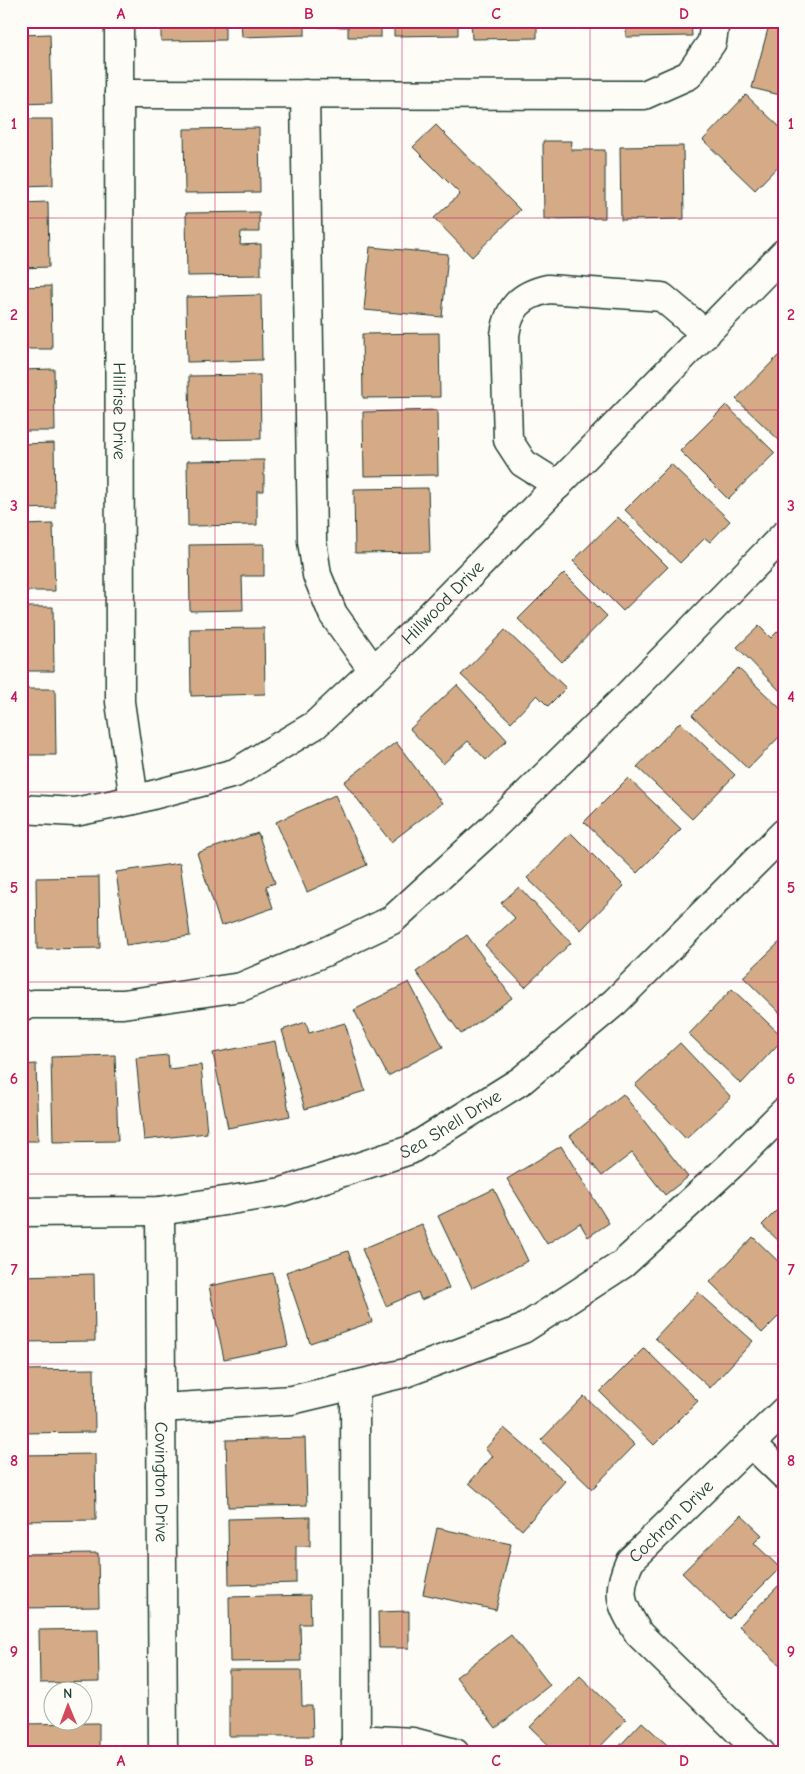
<svg xmlns="http://www.w3.org/2000/svg" width="805" height="1774" viewBox="0 0 805 1774" font-family="'Comic Neue',sans-serif">
  <style>
    .building { fill: #d5ab87; stroke: #1f3d34 }
    .lines { fill: none; stroke-linecap: round; stroke-linejoin: round }
    .minor-casing { stroke: #1f3d34; stroke-width: 31 }
    .minor { stroke: #fdfcf7; stroke-width: 28 }
    .grid { fill: none; stroke: #c2185b; stroke-width: 1; stroke-opacity: 0.55 }
    .labels { text-anchor: middle; dominant-baseline: central; stroke-width: 4; stroke-linejoin: round; paint-order: stroke }
    .street-label { font-size: 18px; fill: #1f3d34; stroke: #fdfcf7 }
    .neatline { fill: none; stroke: #c2185b; stroke-width: 2 }
    .grid-label { font-size: 16px; text-anchor: middle; font-weight: bold; fill: #c2185b }
  </style>
  <rect width="100%" height="100%" fill="#fdfcf7"/>
  <filter id="ink" filterUnits="userSpaceOnUse"><feTurbulence type="fractalNoise" baseFrequency=".02" numOctaves="2"/><feDisplacementMap in="SourceGraphic" scale="10" xChannelSelector="R" yChannelSelector="G"/><feConvolveMatrix kernelMatrix="1 2 1 2 8 2 1 2 1" color-interpolation-filters="sRGB"/></filter>
  <g filter="url(#ink)">
    <path class="building" d="M161,21H225V40L161,41Z
      M241,21H305V35L242,37Z
      M318,21H381V37H348V27H318Z
      M394,21H458V35L394,36Z
      M471,21H537V38L472,39Z
      M549,21H615V23L549,24Z
      M626,21H691L692,36L626,37Z
      M769,25L784,29V96L752,88Z
      M50,34L52,103L21,104V35Z
      M746,95L784,131V160L755,190L703,140Z
      M21,119H52L53,185L21,186Z
      M436,125L520,210L472,257L434,218L460,194L413,147Z
      M259,128L260,192L185,193L184,129Z
      M543,141H572L571,150H605V218L544,219Z
      M683,146L684,219L621,220L620,147Z
      M48,202L49,267L21,268V203Z
      M259,212V232H241L240,245L261,244V275L187,276L186,213Z
      M370,247L448,254L442,317L364,310Z
      M51,286L52,349H21V287Z
      M261,295L262,360L187,362L186,297Z
      M439,333L440,397L363,398L362,334Z
      M779,355L784,360V445L736,399Z
      M54,369L55,431H21V370Z
      M260,375L261,439L190,440L189,376Z
      M726,405L775,453L728,499L680,451Z
      M437,410L438,475L364,476L363,412Z
      M54,443L55,508L21,509V444Z
      M264,460V491H257V525L188,526L187,461Z
      M671,464L730,521L710,542L705,538L680,563L625,510Z
      M428,488L430,552L355,553L354,489Z
      M618,517L668,567L623,611L573,561Z
      M53,524L55,591H21V525Z
      M264,544V576H242L243,610L190,611L189,545Z
      M564,573L607,616L562,662L518,619Z
      M21,607H53L54,671H21Z
      M784,625V695L737,647L759,626L771,638Z
      M264,628L265,694L191,696L190,629Z
      M505,630L566,688L548,706L537,695L511,722L461,675Z
      M738,668L784,712V732L748,769L692,715Z
      M457,685L507,740L486,760L468,741L443,764L410,729Z
      M21,689H55L56,755H21Z
      M680,722L735,775L692,819L637,767Z
      M396,742L442,803L391,842L344,782Z
      M628,778L681,829L637,873L584,822Z
      M335,795L367,865L307,892L276,822Z
      M258,833L275,883L266,886L273,908L221,926L197,853Z
      M571,833L624,886L581,930L527,878Z
      M180,863L190,936L126,945L116,872Z
      M99,877L100,948L37,949L36,878Z
      M519,887L571,943L525,987L485,945L515,918L501,903Z
      M467,935L512,998L461,1034L416,972Z
      M784,938V1017L743,977Z
      M409,982L443,1047L388,1076L354,1010Z
      M732,989L784,1038L741,1084L689,1034Z
      M306,1022L309,1033L345,1023L365,1091L305,1109L282,1030Z
      M275,1041L290,1116L228,1128L213,1053Z
      M680,1043L731,1097L686,1139L635,1085Z
      M115,1055L118,1141L53,1142L51,1057Z
      M168,1055L169,1069L201,1065L207,1133L144,1140L136,1058Z
      M36,1064L38,1141H21V1065Z
      M623,1094L688,1177L665,1195L632,1153L602,1176L570,1136Z
      M561,1146L609,1223L588,1237L580,1223L547,1244L507,1179Z
      M494,1189L528,1261L472,1288L438,1216Z
      M784,1203V1246L762,1225Z
      M422,1224L449,1288L421,1300L418,1292L386,1306L362,1249Z
      M753,1237L784,1267V1311L762,1333L710,1282Z
      M348,1251L372,1322L310,1343L286,1272Z
      M273,1273L288,1346L224,1359L209,1286Z
      M94,1274L95,1341L21,1342V1276Z
      M698,1292L753,1341L710,1388L655,1338Z
      M644,1348L698,1401L654,1445L600,1392Z
      M94,1369L95,1432L21,1433V1370Z
      M584,1396L635,1445L592,1489L541,1440Z
      M504,1428L565,1481L522,1530L469,1483L493,1456L485,1449Z
      M305,1438L307,1505L228,1507L226,1440Z
      M95,1454L96,1520L21,1521V1455Z
      M741,1515L762,1535L754,1543L780,1568L729,1619L682,1573Z
      M310,1517V1546H296V1583L229,1585L228,1519Z
      M437,1528L511,1544L496,1610L423,1594Z
      M98,1553L99,1607L21,1608V1554Z
      M784,1580V1669L739,1626Z
      M310,1595L311,1624H300L301,1661L230,1662L229,1597Z
      M409,1611V1648H379L378,1612Z
      M98,1629L99,1682L40,1683L39,1630Z
      M511,1635L550,1685L496,1728L456,1677Z
      M229,1670H301L302,1706H312L313,1736H229Z
      M580,1676L626,1720L594,1753H557L530,1727Z
      M642,1722L676,1753H613Z
      M99,1723V1753H21V1724Z
      M305,1749V1753H227V1750Z"/>
    <g class="lines">
      <g class="minor-casing">
        <g id="minor">
          <path id="s1" d="M119,21L120,702L134,800"/>
          <path d="M119,94L644,95L689,75L712,42L715,21"/>
          <path d="M305,94L312,541L317,575L333,614L373,670"/>
          <path d="M558,485L523,463L508,440L505,335C509,307 521,295 548,289L662,297L706,334"/>
          <path id="s2" d="M21,809L75,812L134,800L235,773L315,725L412,634L784,253"/>
          <path d="M21,1006L34,1004H123L241,987L327,951L392,920L486,834L626,697L784,535"/>
          <path id="s3" d="M160,1211L163,1753"/>
          <path id="s4" d="M21,1212L160,1211L282,1192L410,1150L522,1080L615,1002L784,833"/>
          <path d="M355,1385L356,1753"/>
          <path d="M161,1408L292,1400L405,1373L523,1329L623,1264L732,1164L784,1112"/>
          <path d="M751,1443L784,1475"/>
          <path d="M356,1739L413,1742L455,1753"/>
          <path id="s5" d="M761,1753L639,1634C621,1605 615,1594 630,1561L784,1411"/>
        </g>
      </g>
      <use href="#minor" class="minor"/>
    </g>
  </g>
  <path class="grid" d="M215,21V1753M402,21V1753M590,21V1753M21,218H784M21,410H784M21,600H784M21,792H784M21,982H784M21,1174H784M21,1364H784M21,1556H784"/>
  <g class="labels">
    <g class="street-label">
      <text stroke="none"><textPath href="#s1" startOffset="390">Hillrise Drive</textPath></text>
      <text stroke="none"><textPath href="#s2" startOffset="489">Hillwood Drive</textPath></text>
      <text stroke="none"><textPath href="#s4" startOffset="445">Sea Shell Drive</textPath></text>
      <text stroke="none"><textPath href="#s3" startOffset="271">Covington Drive</textPath></text>
      <text stroke="none"><textPath href="#s5" startOffset="306">Cochran Drive</textPath></text>
    </g>
  </g>
  <rect width="805" height="1774" fill="none" stroke="#fdfcf7" stroke-width="55"/>
  <g transform="translate(68 1706) rotate(359)"><circle r="24" fill="#fdfcf7" stroke="#a4b0a9"/>
  <path d="M0-4L9 19L0 12L-9 19Z" fill="#d1495b"/>
  <text y="-8" font-size="14" font-weight="bold" text-anchor="middle" fill="#1f3d34">N</text>
  </g>
  <rect x="28" y="28" width="750" height="1718" class="neatline"/>
  <g class="grid-label">
    <text x="121" y="19">A</text>
    <text x="309" y="19">B</text>
    <text x="496" y="19">C</text>
    <text x="684" y="19">D</text>
    <text x="14" y="129">1</text>
    <text x="791" y="129">1</text>
    <text x="14" y="320">2</text>
    <text x="791" y="320">2</text>
    <text x="14" y="511">3</text>
    <text x="791" y="511">3</text>
    <text x="14" y="702">4</text>
    <text x="791" y="702">4</text>
    <text x="14" y="893">5</text>
    <text x="791" y="893">5</text>
    <text x="14" y="1084">6</text>
    <text x="791" y="1084">6</text>
    <text x="14" y="1275">7</text>
    <text x="791" y="1275">7</text>
    <text x="14" y="1466">8</text>
    <text x="791" y="1466">8</text>
    <text x="14" y="1657">9</text>
    <text x="791" y="1657">9</text>
    <text x="121" y="1766">A</text>
    <text x="309" y="1766">B</text>
    <text x="496" y="1766">C</text>
    <text x="684" y="1766">D</text>
  </g>
</svg>
